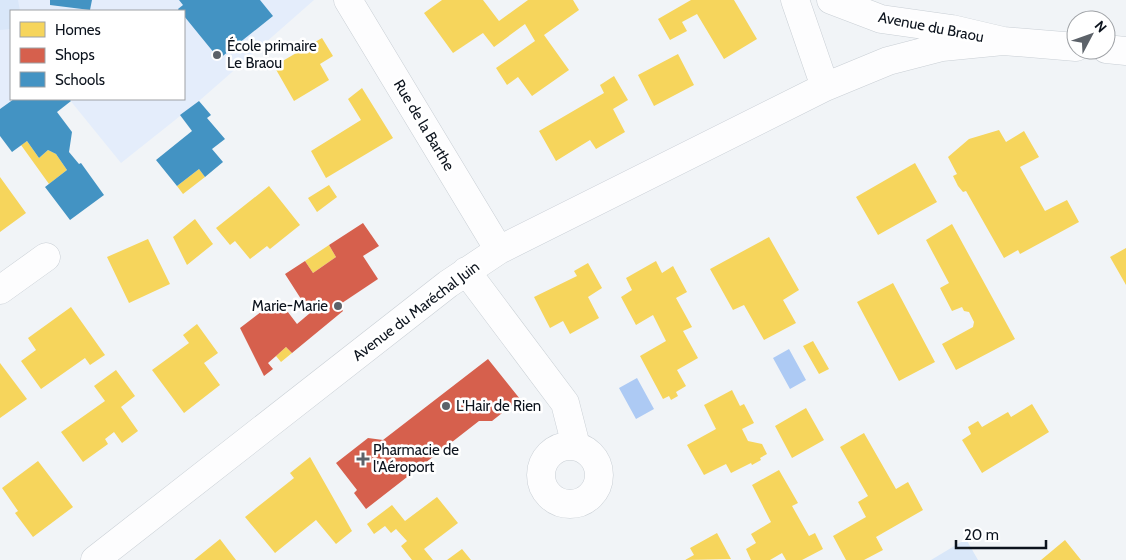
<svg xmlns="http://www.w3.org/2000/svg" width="1126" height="560" viewBox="0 0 1126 560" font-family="Cabin,sans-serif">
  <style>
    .built { fill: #e4edfb }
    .green { fill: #d9e7f9 }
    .water { fill: #adcaf4 }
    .homes { fill: #f6d55c }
    .shops { fill: #d6604d }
    .schools { fill: #4393c3 }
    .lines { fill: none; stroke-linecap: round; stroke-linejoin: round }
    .minor-casing { stroke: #c9cfd5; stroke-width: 29 }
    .minor { stroke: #fdfdfe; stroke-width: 28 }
    .poi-dot { fill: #5c6269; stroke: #fff; stroke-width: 2 }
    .labels { text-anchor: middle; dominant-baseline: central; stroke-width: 5; stroke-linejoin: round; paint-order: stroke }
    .street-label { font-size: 15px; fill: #0c131d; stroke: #fff }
    .poi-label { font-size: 15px; fill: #0c131d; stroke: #fff; text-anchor: start }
  </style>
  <rect width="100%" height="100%" fill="#f1f4f7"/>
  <path class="built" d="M0,0H314L199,101L121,163L69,99H184V11H11V99H14L0,109Z"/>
  <path class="green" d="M0,0H18L20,11H11V29L0,30Z
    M966,539L978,560H931Z"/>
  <path class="water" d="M789,349L806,380L790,389L773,358Z
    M637,378L654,409L636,419L619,388Z"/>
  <path class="homes" d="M442,0H483L499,21L528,0H573L579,10L544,35L569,70L532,96L518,77L507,85L496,68L535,41L525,24L494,47L483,33L453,53L424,13Z
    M691,0H734L757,39L724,59L697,14L682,22L687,31L670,40L658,19Z
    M322,38L333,56L320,64L329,80L294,101L274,66Z
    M678,54L694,85L654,106L638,75Z
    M614,76L628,100L613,109L625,132L596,149L590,140L556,161L539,131L604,93L600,85Z
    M362,88L393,138L326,178L311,151L361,120L348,99Z
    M999,130L1006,142L1024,131L1039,157L1020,167L1045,211L1067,200L1079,222L1020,254L1018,250L1004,258L966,191L963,192L958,186L953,176L957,174L948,157L969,139Z
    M27,141L39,158L48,150L56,154L67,170L49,184L21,145Z
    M915,163L937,202L878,235L856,197Z
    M199,169L205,177L183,194L177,186Z
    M0,177L26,213L0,232Z
    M329,185L337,197L317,212L308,198Z
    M269,186L300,225L270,249L267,246L250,259L235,241L230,245L216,228Z
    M195,219L213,244L187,265L173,237Z
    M952,224L1015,339L956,370L942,344L973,327L974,322L969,312L964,311L962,307L952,311L940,288L949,283L926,240Z
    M769,237L799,290L783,300L796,323L764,340L744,305L733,310L710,269Z
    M148,239L170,284L129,303L107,257Z
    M329,245L336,257L313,273L305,261Z
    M1126,248V285L1110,257Z
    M656,261L662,273L673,266L687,292L676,298L692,327L683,331L698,358L677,370L686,386L676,392L678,396L671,400L669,396L663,399L640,356L666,341L653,315L636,325L621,297L632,290L626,278Z
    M588,263L602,288L588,297L599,318L570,334L563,321L550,328L534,297L577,276L574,271Z
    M893,283L935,362L899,381L857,302Z
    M71,307L105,355L90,365L85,358L41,389L21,361L36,350L28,338Z
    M197,324L218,353L204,363L220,385L184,413L152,370L189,343L183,335Z
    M813,341L829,369L819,374L803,346Z
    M286,347L292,353L281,362L276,356Z
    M0,363L27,399L0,418Z
    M116,370L135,396L121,407L138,431L122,443L114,432L105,439L108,444L83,462L61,432L105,401L94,386Z
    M732,390L740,406L744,404L754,423L742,429L748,441L762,444L767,454L760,458L761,460L752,465L751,463L731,473L726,464L704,475L687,445L716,429L704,405Z
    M1032,404L1049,432L982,473L962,440L971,434L968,427L978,421L982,427L1008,412L1011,417Z
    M806,408L824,440L792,458L775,426Z
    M864,433L896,489L908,482L923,510L876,537L883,550L864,560H846L833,536L866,517L858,502L868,496L840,447Z
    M310,457L352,531L336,544L316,520L275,553L245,517L294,478L290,473Z
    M38,461L73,507L33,537L15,513L18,511L2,488Z
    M779,470L798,503L792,506L809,536L815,533L823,549L802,560H786L782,553L770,560H751L746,549L756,543L751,534L771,522L752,485Z
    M437,497L458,523L424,549L433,560H412L401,546L407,541L396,529L391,533L385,526L374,534L367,524L392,505L405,521Z
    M717,533L731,559L685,560L694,555L690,548Z
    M220,539L236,560H194Z
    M1065,540L1081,560H1041Z
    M462,549L471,560H447Z"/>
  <path class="shops" d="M363,223L379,246L363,256L378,279L339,305L343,311L292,353L286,347L276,356L268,363L273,369L264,376L240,328L278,299L297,324L310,313L285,274L305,261L313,273L336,257L329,245Z
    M488,359L520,399L492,421H479L366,509L354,493L357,490L336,463L368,438L383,440Z"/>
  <path class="schools" d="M50,0H92L90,10L50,5Z
    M179,0H260L273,16L219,59L184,16V11H179L178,9L183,5Z
    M14,99H69L71,101L57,112L72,132L69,152L79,164L81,163L104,195L70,220L45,187L67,170L56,154L48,150L39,158L27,141L12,152L0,136V109Z
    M199,101L211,115L207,118L225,139L212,149L223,162L205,177L199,169L177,186L156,160L192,131L180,115Z"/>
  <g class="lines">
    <g class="minor-casing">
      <path id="minor" d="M348,0L499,250
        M795,0L825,87
        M831,0L881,19L952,29L1003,41L1076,47
        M1106,49L1126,51
        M466,271L565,403L576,446
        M0,290L46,257
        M541 475a29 29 0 1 1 58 0a29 29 0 1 1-58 0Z
        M95,560L448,284L499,250L825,87L888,61L942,47L1003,41"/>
    </g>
    <use href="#minor" class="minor"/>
  </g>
  <g class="poi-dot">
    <circle cx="217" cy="55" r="5"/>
    <circle cx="338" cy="306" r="5"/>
    <circle cx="446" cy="406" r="5"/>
    <path d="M360.5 451.5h5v5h5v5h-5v5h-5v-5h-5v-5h5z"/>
  </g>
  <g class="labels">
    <g class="street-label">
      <text transform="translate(931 27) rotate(11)">Avenue du Braou</text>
      <text transform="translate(424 125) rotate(59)">Rue de la Barthe</text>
      <text transform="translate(416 311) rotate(-37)">Avenue du Maréchal Juin</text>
    </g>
    <g class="poi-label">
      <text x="227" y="46">École primaire<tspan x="227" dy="17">Le Braou</tspan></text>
      <text x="328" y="306" text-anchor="end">Marie-Marie</text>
      <text x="456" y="406">L'Hair de Rien</text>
      <text x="373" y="450">Pharmacie de<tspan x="373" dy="17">l'Aéroport</tspan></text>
    </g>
  </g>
  <rect x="10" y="10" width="175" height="90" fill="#ffffff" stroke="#9ea1a5"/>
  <rect x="20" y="22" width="25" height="15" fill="#f6d55c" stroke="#9ea1a5"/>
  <text x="55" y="35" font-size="15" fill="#0c131d">Homes</text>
  <rect x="20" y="48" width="25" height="15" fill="#d6604d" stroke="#9ea1a5"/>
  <text x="55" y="60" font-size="15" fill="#0c131d">Shops</text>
  <rect x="20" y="72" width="25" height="15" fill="#4393c3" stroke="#9ea1a5"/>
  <text x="55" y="85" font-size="15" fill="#0c131d">Schools</text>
  <g transform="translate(1091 35) rotate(49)"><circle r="24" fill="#ffffff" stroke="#9ea1a5"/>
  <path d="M0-4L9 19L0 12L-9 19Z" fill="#5c6269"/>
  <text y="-8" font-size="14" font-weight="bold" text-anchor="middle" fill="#0c131d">N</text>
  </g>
  <path d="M956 540v8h90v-8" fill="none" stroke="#0c131d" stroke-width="2.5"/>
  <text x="964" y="540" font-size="15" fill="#0c131d" stroke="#ffffff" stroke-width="4" paint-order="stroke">20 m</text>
</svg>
